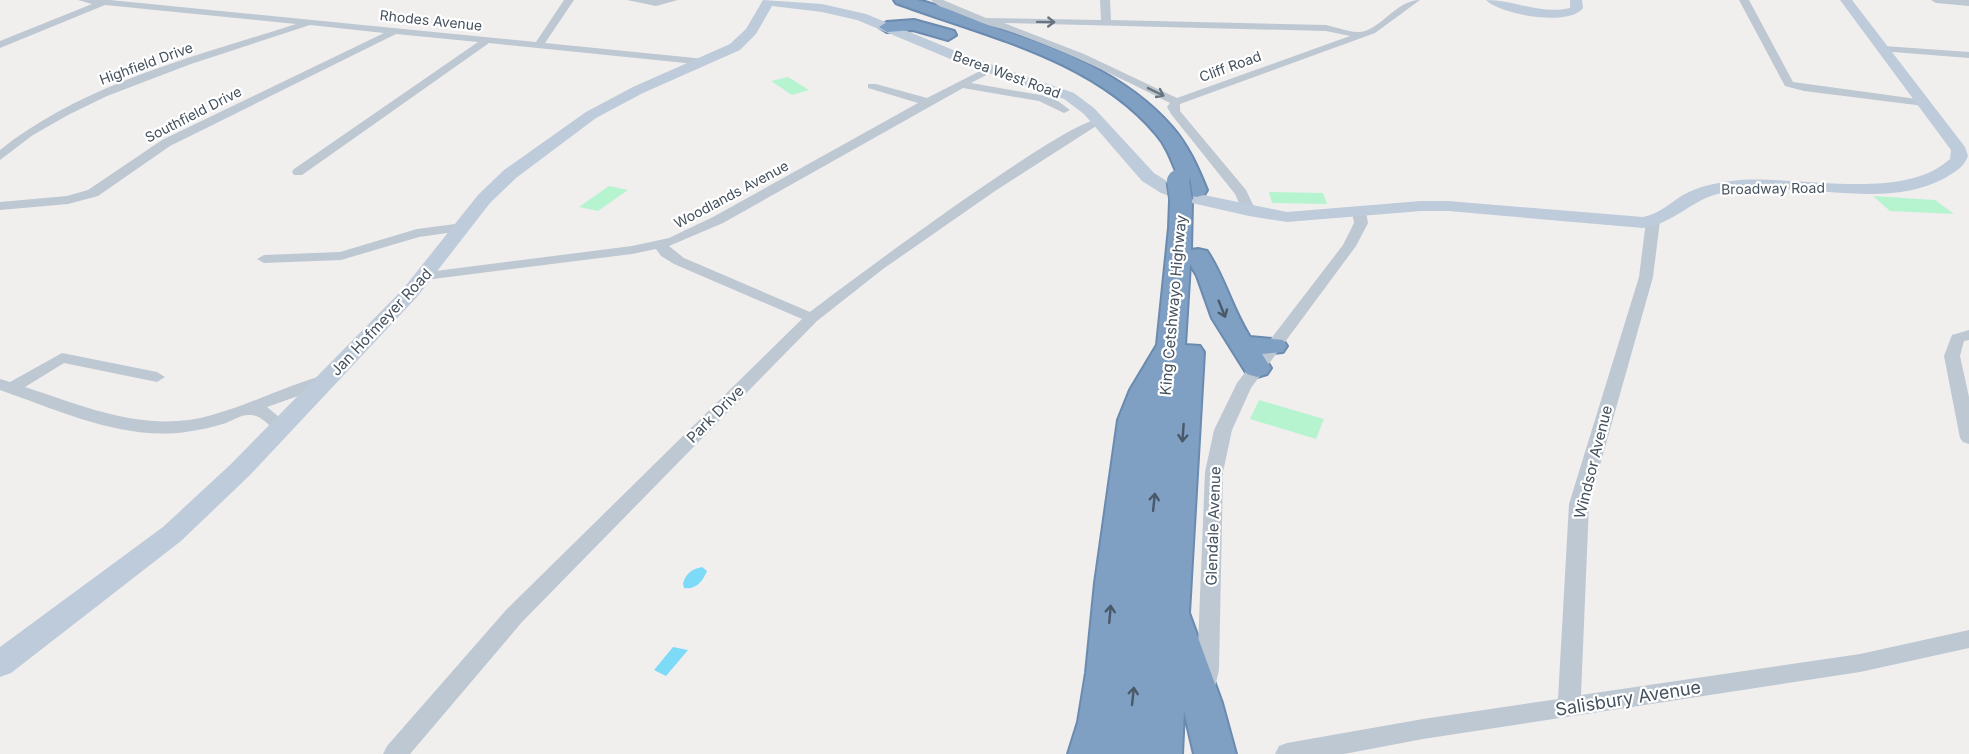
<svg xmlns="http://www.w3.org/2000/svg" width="1969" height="754" viewBox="0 0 1969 754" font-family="Inter,sans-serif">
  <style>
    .green { fill: #b6f4d0 }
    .water { fill: #7edbf7 }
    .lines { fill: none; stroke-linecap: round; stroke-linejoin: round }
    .highway-casing { stroke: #6b8aaf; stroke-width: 4 }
    .street { fill: #bdc8d2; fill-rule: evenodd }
    .secondary { fill: #becbda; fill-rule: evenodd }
    .highway { fill: #7f9fc3; fill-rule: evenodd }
    .highway-bridge-casing { stroke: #6b8aaf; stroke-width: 25; stroke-linecap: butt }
    .highway-bridge { stroke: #7f9fc3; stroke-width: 22 }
    .oneway { stroke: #687581 }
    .oneway2 { stroke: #4a5968 }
    .labels { text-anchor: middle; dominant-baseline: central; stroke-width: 4.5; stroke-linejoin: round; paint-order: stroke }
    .far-street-label { font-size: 14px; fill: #44515e; stroke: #fff }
    .street-label { font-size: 15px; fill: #44515e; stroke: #fff }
    .near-street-label { font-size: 18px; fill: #44515e; stroke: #fff }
  </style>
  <rect width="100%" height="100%" fill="#f1eeee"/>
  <path class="green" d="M788,77L809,90L792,95L771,81Z
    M609,186L628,190L598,211L579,207Z
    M1269,192L1323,193L1327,204L1272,203Z
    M1873,196L1935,200L1954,214L1890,211Z
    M1259,400L1324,419L1316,439L1250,419Z"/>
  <path class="water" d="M702,567L707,571C703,581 696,590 684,588L683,584C685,574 692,569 702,567Z
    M673,647L688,650L666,676L654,670Z"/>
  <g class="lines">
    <g class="highway-casing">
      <path id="highway" d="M894,0C901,0 910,0 917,0C941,5 967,17 990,26C1056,48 1125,73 1172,127C1188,145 1198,168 1207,190L1204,195L1196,197L1188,195C1175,176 1172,152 1156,134C1093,59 985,36 896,3Z
        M914,20L954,31L956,35L948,40L913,30L887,32L879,27L887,22Z
        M1181,194L1189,196L1192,201L1191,250L1198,249L1207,251C1225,278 1232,309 1250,337L1283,340L1287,346L1283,352L1262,354L1271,368L1267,374L1257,377L1247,374L1212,318L1197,276L1190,264L1185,345L1200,346L1204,352L1189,613L1222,703L1236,754H1194L1184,711L1182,754H1068L1078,722L1086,673L1095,583L1118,420L1130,390L1157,345L1169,228L1170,201L1173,196Z"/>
    </g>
    <path class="street" d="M78,0H110L536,42L564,0H574L545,43L705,59L710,62L705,65L489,43L302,175H294L292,172L294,169L478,42L396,34L170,146L98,196L68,204L0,210V202L67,196L88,190L162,140L384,33L310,25L191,64L107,96L68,115L33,135L0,160V150C85,83 194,57 296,24L105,5L0,48V41L92,4Z
      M627,0H678L656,6Z
      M931,0H943L986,18L1101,20L1100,0H1110L1111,20L1326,25C1336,27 1348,32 1358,32C1380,32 1395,0 1420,0L1375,33L1180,104V111L1246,190L1256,211L1249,215L1244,214L1235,194L1171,114L1167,107L1170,103C1120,78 1070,53 1017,34C991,24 953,20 931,0ZM1004,23L1326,31L1350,36L1177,98L1084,54Z
      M1739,0H1749L1793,82L1924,100L1930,103L1924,106L1804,91L1785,86Z
      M1931,0H1969V6L1936,3Z
      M1884,46L1969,52V58L1880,51L1879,49Z
      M990,66L995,69L994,71L971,83L1046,96L1058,101L1070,110L1064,113L1039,101L963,88L723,223L669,246L684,258L810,312C845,285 1075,113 1102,119L1104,121L995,191L883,269L817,321L522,622L410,754H383L387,746L506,610L802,319L674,264L661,256L656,249L632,254L425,280L418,276L420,273L632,246L669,238L713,217L918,103L868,88V84H876L927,98Z
      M1359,208L1366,212L1368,223L1356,246L1251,388L1232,430L1223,472L1219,670L1213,695L1205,698L1197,695L1194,688L1197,670L1205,472L1214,430L1237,383L1343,245L1354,223L1352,212Z
      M1653,217L1660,221L1653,277L1589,504L1581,695L1860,654L1969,630V648L1860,672L1423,739L1344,754H1275L1279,746L1287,743L1423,719L1558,699L1569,504L1639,277L1646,221Z
      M463,223L470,227L468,230L419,237L341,260L264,263L257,259L264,255L340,252L417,229Z
      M1969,330V340L1964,341L1960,356L1969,397V444L1963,442L1960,438L1944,356L1952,335Z
      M62,353L157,372L165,377L157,382L64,363L25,387C86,407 147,434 212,415C252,404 289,384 329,374L337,379L335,383L267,407L291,427L288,431C271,436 265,413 248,415C241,415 233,420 226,423C214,427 200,430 186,432C123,441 58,410 0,390V379L10,382Z"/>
    <path class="secondary" d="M763,0L822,4L866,14L970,57L1074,93L1094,108L1154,173L1173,185L1194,193L1287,212L1421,201H1448L1643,217C1659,214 1670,203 1683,195C1697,187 1715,183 1731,181C1794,173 1901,204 1950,159L1951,150L1840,0H1852L1965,147L1968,156C1964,167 1955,172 1945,178C1897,204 1839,191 1787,189C1765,189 1743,189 1722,193C1693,198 1674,224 1643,228L1448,211H1421L1287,222L1249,216L1183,201L1161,193L1142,181L1084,114L1064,99L960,63L857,20L822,12L772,6L756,34L740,50L643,93L596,118L516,178L490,203L417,297L249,476L181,541L11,673L0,677V647L163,527L231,464L403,289L478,195L504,170L586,112L633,87L730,44L746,29Z
      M1486,0C1515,0 1540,15 1570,8V0H1582L1583,8C1569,27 1501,15 1486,0Z"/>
    <use href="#highway" class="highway"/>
    <g class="highway-bridge-casing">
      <path id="highway-bridge" d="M1178,181L1181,201"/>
    </g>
    <use href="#highway-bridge" class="highway-bridge"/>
  </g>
  <defs><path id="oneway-shaft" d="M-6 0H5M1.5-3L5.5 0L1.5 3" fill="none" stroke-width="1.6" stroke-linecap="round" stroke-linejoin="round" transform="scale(1.5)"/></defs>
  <g class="oneway">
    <use href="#oneway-shaft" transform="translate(1046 22) rotate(1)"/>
    <use href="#oneway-shaft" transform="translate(1156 92) rotate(26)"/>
  </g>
  <g class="oneway2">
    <use href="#oneway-shaft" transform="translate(1222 309) rotate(68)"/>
    <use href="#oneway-shaft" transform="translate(1183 433) rotate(94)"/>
    <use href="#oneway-shaft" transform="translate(1154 502) rotate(-84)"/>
    <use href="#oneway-shaft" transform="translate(1110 614) rotate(-85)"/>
    <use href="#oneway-shaft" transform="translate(1133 696) rotate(-84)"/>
  </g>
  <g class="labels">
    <g class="far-street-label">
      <text transform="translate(431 20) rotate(6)">Rhodes Avenue</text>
      <text transform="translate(146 63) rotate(-20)">Highfield Drive</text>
      <text transform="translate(1230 66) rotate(-20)">Cliff Road</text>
      <text transform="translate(1007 74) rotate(20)">Berea West Road</text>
      <text transform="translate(193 114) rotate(-27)">Southfield Drive</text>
      <text transform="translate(1773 188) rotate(-1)">Broadway Road</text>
      <text transform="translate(731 194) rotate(-28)">Woodlands Avenue</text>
    </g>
    <g class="street-label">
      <text transform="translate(1173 305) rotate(-85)">King Cetshwayo Highway</text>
      <text transform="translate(381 322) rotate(-47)">Jan Hofmeyer Road</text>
      <text transform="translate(715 414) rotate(-45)">Park Drive</text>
      <text transform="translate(1593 462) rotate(-76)">Windsor Avenue</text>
      <text transform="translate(1213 526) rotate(-88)">Glendale Avenue</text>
    </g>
    <g class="near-street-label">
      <text transform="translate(1628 698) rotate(-9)">Salisbury Avenue</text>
    </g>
  </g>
</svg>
